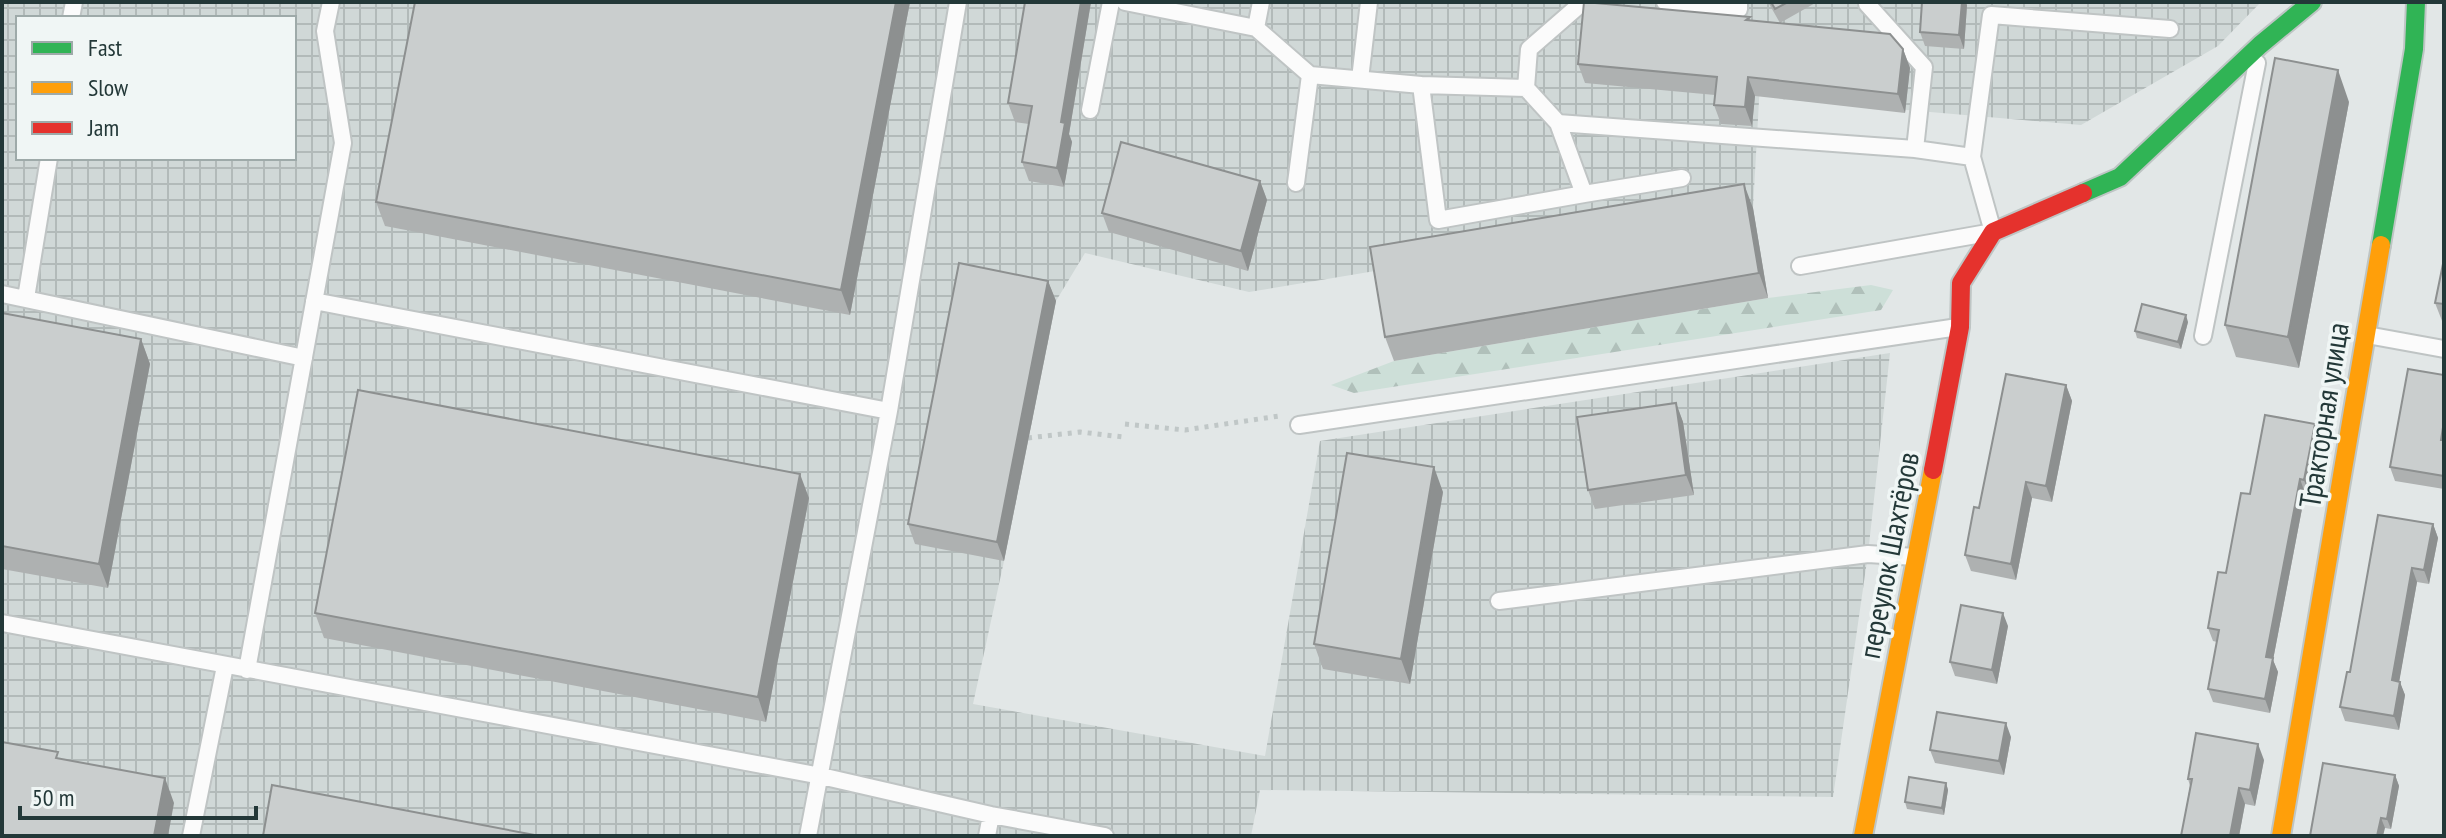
<svg xmlns="http://www.w3.org/2000/svg" width="2446" height="838" viewBox="0 0 2446 838" font-family="'PT Sans Narrow',sans-serif">
  <style>
    .industrial { fill: url(#industrial-grid); fill-rule: evenodd }
    .forest { fill: url(#forest-firs) }
    .lines { fill: none; stroke-linecap: round; stroke-linejoin: round }
    .lane-casing { stroke: #bfc4c4; stroke-width: 20 }
    .fast-casing { stroke: #bec5c4; stroke-width: 22 }
    .slow-casing { stroke: #bec5c4; stroke-width: 22 }
    .jam-casing { stroke: #bec5c4; stroke-width: 22 }
    .path { stroke: #c0c7c7; stroke-width: 5; stroke-dasharray: 4 6; stroke-linecap: butt }
    .lane { stroke: #fbfbfb; stroke-width: 16 }
    .fast { stroke: #30b455; stroke-width: 18 }
    .slow { stroke: #ff9f0a; stroke-width: 18 }
    .jam { stroke: #e5322d; stroke-width: 18 }
    .wall { fill: #aeb1b1 }
    .shaded-wall { fill: #8d9090 }
    .building { fill: #cacece; stroke: #8d9090; stroke-width: 2 }
    .labels { text-anchor: middle; dominant-baseline: central; stroke-width: 7; stroke-linejoin: round; paint-order: stroke }
    .street-label { font-size: 30px; fill: #233838; stroke: #f0f6f5 }
  </style>
  <defs>
    <pattern id="industrial-grid" width="8" height="8" patternUnits="userSpaceOnUse" patternTransform="scale(2)"><rect width="8" height="8" fill="#d0d8d7"/><path d="M0 4h8M4 0v8" fill="none" stroke="#b2bab9"/></pattern>
    <pattern id="forest-firs" width="22" height="20" patternUnits="userSpaceOnUse" patternTransform="scale(2)"><rect width="22" height="20" fill="#cddfd8"/><path d="M5 1l3.5 6h-7zM16 11l3.5 6h-7z" fill="#b0c0ba"/></pattern>
  </defs>
  <rect width="100%" height="100%" fill="#e2e7e7"/>
  <path class="industrial" d="M2,2H2261L2218,46L2081,125L1780,99L1760,83L1753,208L1249,292L1085,253L1056,301L1004,561L973,704L1265,756L1320,441L1890,353L1868,554L1833,797L1260,790L1251,836H2ZM18,18H294V158H18Z"/>
  <path class="forest" d="M1871,285L1893,290L1881,310L1354,393L1331,385L1394,361L1768,298Z"/>
  <g class="lines">
    <g class="lane-casing">
      <path id="lane" d="M1125,2L1256,28L1261,2
        M1583,2L1529,49L1526,88L1558,123L1584,194L1682,178
        M1665,2L1739,9V2
        M1867,4L1924,67L1915,149L1972,157
        M71,18L74,2
        M1256,28L1310,75
        M1360,79L1369,2
        M1421,85L1526,88
        M1090,110L1111,2
        M1558,123L1915,149
        M1296,183L1310,75L1421,85L1438,220L1584,194
        M1800,266L1993,232L1972,157L1991,15L2170,29
        M2,294L304,358
        M26,298L49,158
        M314,301L889,411
        M2367,335L2444,349
        M2203,336L2257,63
        M1299,425L1958,327
        M1499,601L1868,554L1915,557
        M2,623L821,776L991,815L1105,836
        M247,670L343,143L325,31L331,2
        M191,836L225,666
        M808,836L889,411L958,2
        M987,836L991,815"/>
    </g>
    <g class="fast-casing">
      <path id="fast" d="M2083,193L2120,177L2260,45L2312,2
        M2381,245L2414,49L2416,2"/>
    </g>
    <g class="slow-casing">
      <path id="slow" d="M1863,836L1933,470
        M2281,836L2381,245"/>
    </g>
    <g class="jam-casing">
      <path id="jam" d="M1933,470L1960,327L1961,283L1993,232L2083,193"/>
    </g>
    <path class="path" d="M1125,424L1185,430L1279,416
      M1028,438L1080,432L1123,437"/>
    <use href="#lane" class="lane"/>
    <use href="#fast" class="fast"/>
    <use href="#slow" class="slow"/>
    <use href="#jam" class="jam"/>
  </g>
  <path class="wall" d="M415,2H910L850,315L385,226L376,202Z
    M1025,2H1091L1069,134L1072,142L1064,187L1029,181L1022,162L1029,124L1015,122L1008,103Z
    M1768,2H1817L1780,23Z
    M1967,5L1964,49L1925,46L1920,32Z
    M1750,17V20L1903,49L1910,68L1905,113L1755,96L1752,126L1721,124L1714,105L1715,95L1585,83L1578,64Z
    M2349,102L2299,368L2236,357L2225,325Z
    M1260,181L1267,200L1248,271L1109,232L1102,213Z
    M1753,208L1768,298L1394,361L1385,337Z
    M2444,259V326L2435,303Z
    M1048,281L1056,301L1004,561L915,544L908,524Z
    M2,313L141,339L150,364L108,588L2,569Z
    M2188,322L2181,349L2137,338L2135,331Z
    M2444,375V489L2395,481L2390,467Z
    M2066,385L2072,401L2052,502L2032,498L2016,580L1971,571L1965,555L1979,508Z
    M1676,403L1683,422L1694,495L1595,509L1588,490Z
    M2320,438L2309,494L2305,493L2273,660L2278,672L2270,713L2213,702L2208,689L2217,642L2213,641L2208,628L2250,494Z
    M1443,492L1410,684L1323,669L1314,644Z
    M809,498L766,722L324,638L315,613Z
    M2433,524L2438,538L2429,584L2417,582L2399,681L2405,695L2399,730L2345,721L2340,707L2350,672Z
    M2008,626L1997,684L1955,676L1950,662Z
    M2011,737L2004,775L1935,763L1930,750Z
    M2264,760L2255,806L2245,804L2239,836H2181L2190,786L2188,779Z
    M2395,775L2399,786L2391,829L2385,828L2310,836Z
    M1946,783L1948,790L1944,815L1907,809L1905,802Z"/>
  <path class="shaded-wall" d="M896,2H910L850,315L841,290Z
    M1081,2H1091L1069,134L1072,142L1064,187L1057,168L1061,122Z
    M1962,2H1966L1967,5L1964,49L1959,35Z
    M1903,49L1910,68L1905,113L1898,94Z
    M2338,70L2349,102L2299,368L2288,337Z
    M1748,77L1755,96L1752,126L1745,107Z
    M1260,181L1267,200L1248,271L1241,251Z
    M1744,184L1753,208L1768,298L1759,273Z
    M1048,281L1056,301L1004,561L997,542Z
    M2186,315L2188,322L2181,349L2178,342Z
    M141,339L150,364L108,588L99,564Z
    M2066,385L2072,401L2052,502L2046,486Z
    M1676,403L1683,422L1694,495L1686,475Z
    M2315,424L2320,438L2309,494L2304,480Z
    M1434,467L1443,492L1410,684L1401,659Z
    M800,474L809,498L766,722L758,697Z
    M2300,479L2305,493L2273,660L2278,672L2270,713L2265,699L2266,657Z
    M2026,482L2032,498L2016,580L2011,564Z
    M2433,524L2438,538L2429,584L2424,570Z
    M2412,568L2417,582L2397,694L2392,680Z
    M2003,613L2008,626L1997,684L1992,670Z
    M2400,682L2405,695L2399,730L2394,716Z
    M2006,723L2011,737L2004,775L1999,761Z
    M2258,744L2264,760L2255,806L2250,790Z
    M2395,775L2399,786L2391,829L2387,819Z
    M165,778L174,803L168,836H154Z
    M1946,783L1948,790L1944,815L1942,808Z
    M2239,788L2245,804L2239,836H2230Z
    M2381,818L2385,828L2383,836H2377Z"/>
  <path class="building" d="M415,2H896L841,290L376,202Z
    M1025,2H1081L1061,122L1065,123L1057,168L1022,162L1032,106L1008,103Z
    M1584,2L1750,17L1746,20L1890,34L1903,49L1898,94L1748,77L1745,107L1714,105L1717,77L1578,64Z
    M1771,2H1788L1775,9Z
    M1922,2H1962L1959,35L1920,32Z
    M2275,58L2338,70L2288,337L2225,325Z
    M1121,142L1260,181L1241,251L1102,213Z
    M1744,184L1759,273L1385,337L1370,247Z
    M2444,259V304L2435,303Z
    M959,263L1048,281L997,542L908,524Z
    M2142,304L2186,315L2178,342L2135,331Z
    M2,313L141,339L99,564L2,546Z
    M2408,369L2444,375V421L2441,440H2444V476L2390,467Z
    M2006,374L2066,385L2046,486L2026,482L2011,564L1965,555L1974,507L1979,508Z
    M358,390L800,474L758,697L315,613Z
    M1676,403L1686,475L1588,490L1577,417Z
    M2265,415L2315,424L2304,480L2300,479L2266,657L2273,658L2265,699L2208,689L2219,630L2208,628L2218,572L2226,573L2241,493L2250,494Z
    M1347,453L1434,467L1401,659L1314,644Z
    M2378,515L2433,524L2424,570L2412,568L2392,680L2400,682L2394,716L2340,707L2347,672H2350Z
    M1961,605L2003,613L1992,670L1950,662Z
    M1937,712L2006,723L1999,761L1930,750Z
    M2196,733L2258,744L2250,790L2239,788L2230,836H2181L2192,779H2188Z
    M2,742L58,752L56,758L165,778L154,836H2Z
    M2323,763L2395,775L2387,819L2381,818L2377,836H2310Z
    M1909,777L1946,783L1942,808L1905,802Z
    M272,785L540,836H263Z"/>
  <g class="labels">
    <g class="street-label">
      <text transform="translate(2323 415) rotate(-81)">Тракторная улица</text>
      <text transform="translate(1888 555) rotate(-79)">переулок Шахтёров</text>
    </g>
  </g>
  <rect width="2446" height="838" fill="none" stroke="#233838" stroke-width="8"/>
  <rect x="16" y="16" width="280" height="144" fill="#f0f6f5" stroke="#9eaaa9" stroke-width="2"/>
  <rect x="32" y="42" width="40" height="12" fill="#30b455" stroke="#9eaaa9" stroke-width="2"/>
  <text x="88" y="56" font-size="24" fill="#233838">Fast</text>
  <rect x="32" y="82" width="40" height="12" fill="#ff9f0a" stroke="#9eaaa9" stroke-width="2"/>
  <text x="88" y="96" font-size="24" fill="#233838">Slow</text>
  <rect x="32" y="122" width="40" height="12" fill="#e5322d" stroke="#9eaaa9" stroke-width="2"/>
  <text x="88" y="136" font-size="24" fill="#233838">Jam</text>
  <path d="M20 806v12h236v-12" fill="none" stroke="#233838" stroke-width="4"/>
  <text x="32" y="806" font-size="24" fill="#233838" stroke="#f0f6f5" stroke-width="6" paint-order="stroke">50 m</text>
</svg>
